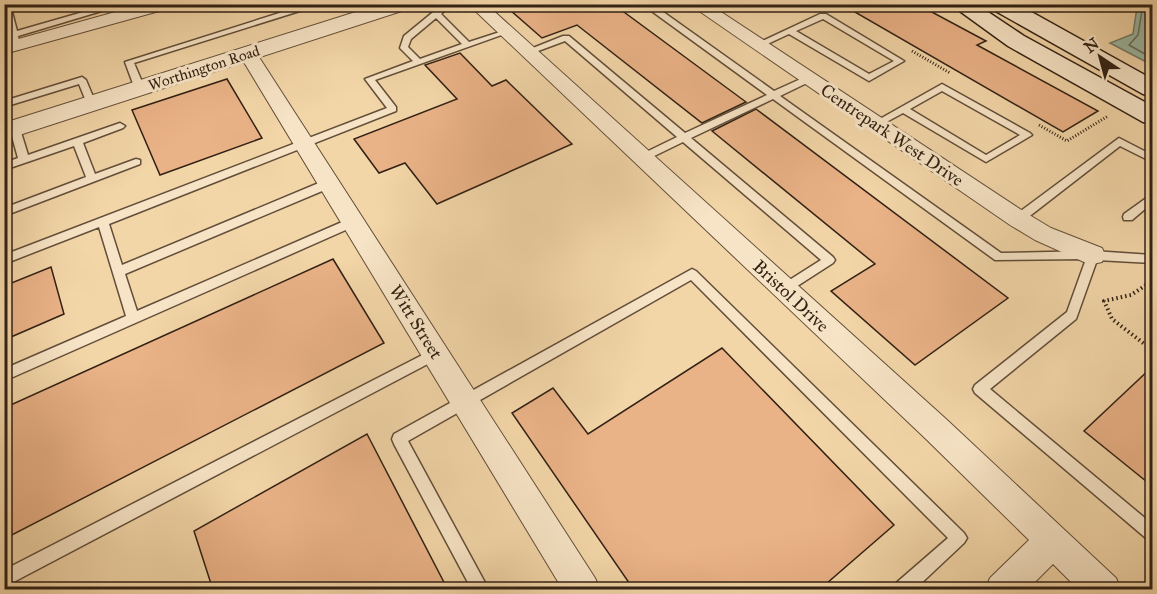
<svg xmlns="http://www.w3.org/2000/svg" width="1157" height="594" viewBox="0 0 1157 594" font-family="'IM FELL Great Primer',serif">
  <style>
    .water { fill: #9cb9a4; stroke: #717c6a; stroke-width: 1.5 }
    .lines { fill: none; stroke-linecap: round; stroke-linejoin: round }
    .shore { stroke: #666d5c; stroke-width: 1.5 }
    .building { fill: #eab287; stroke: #312114; stroke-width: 1.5 }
    .service-casing { stroke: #624e39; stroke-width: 3 }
    .minor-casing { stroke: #624e39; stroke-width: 2 }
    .tertiary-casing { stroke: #624e39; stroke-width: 2 }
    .secondary-casing { stroke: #312114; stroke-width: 3 }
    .path-far1 { stroke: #312114; stroke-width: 3; stroke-dasharray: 1 2; stroke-linecap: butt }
    .path { stroke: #312114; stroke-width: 4; stroke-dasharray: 1.5 3; stroke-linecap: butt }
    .service { fill: #f7e4c6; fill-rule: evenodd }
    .minor { fill: #f7e4c6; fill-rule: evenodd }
    .tertiary { fill: #f7e4c6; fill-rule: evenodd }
    .secondary { fill: #f7e4c6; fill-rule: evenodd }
    .labels { text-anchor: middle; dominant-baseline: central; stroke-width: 6; stroke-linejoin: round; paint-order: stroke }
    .far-street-label { font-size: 15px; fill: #312114; stroke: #f7e4c6 }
    .street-label { font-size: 18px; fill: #312114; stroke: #f7e4c6 }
  </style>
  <rect width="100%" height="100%" fill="#f3d6a8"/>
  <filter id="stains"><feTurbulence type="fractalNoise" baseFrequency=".00333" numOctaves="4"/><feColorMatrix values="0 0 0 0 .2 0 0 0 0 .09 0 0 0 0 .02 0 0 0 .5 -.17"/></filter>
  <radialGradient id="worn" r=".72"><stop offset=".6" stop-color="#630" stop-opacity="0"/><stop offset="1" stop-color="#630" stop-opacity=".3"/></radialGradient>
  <path class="water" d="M1152,5V65L1110,43L1133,34L1137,7Z"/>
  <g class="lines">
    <path class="shore" d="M1143,4L1138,35L1129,45L1152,58"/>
  </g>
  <path class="building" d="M503,4H613L746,102L702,123L577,25L542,38Z
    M841,4H917L986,41L977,45L1098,111L1063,132Z
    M460,53L492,86L506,80L572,144L437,204L405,163L379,173L354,139L457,99L425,65Z
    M227,79L262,138L160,175L132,110Z
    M756,109L1008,298L915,365L831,291L875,264L712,131Z
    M333,259L384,343L4,539V408Z
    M51,267L64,314L4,340V286Z
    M722,348L894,525L819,590H634L512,413L553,388L588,434Z
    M1152,367V486L1084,431Z
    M367,434L448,590H213L194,531Z"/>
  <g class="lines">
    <g class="service-casing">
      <path id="service" d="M4,4H10L17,31L111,4H125L18,36L19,41L15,44L12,43L4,14Z
        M308,4H322L134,63L145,89L143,91H137L135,89L125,62Z
        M443,4H452L441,14L469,42L506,30L510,32L375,80L396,107V111L109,224L122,265L326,180H334L335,183L334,186L125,274L137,311L349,219H357L358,222L357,225L4,381V369L126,316L99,227L4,264V255L387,108L365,79L413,61L400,48L404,36ZM436,18L462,44L420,59L408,47L411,39Z
        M642,4H652L774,91L805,77H811V81L780,96L1001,253L1093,251L1152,255V263L1097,260L1076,319L990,389L1152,524V541L1147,539L975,393L973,389L975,385L1067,312L1086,259L995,260L773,99L691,138L833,257L835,260L833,263L788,292H780L778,289L780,286L821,260L683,142L646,160H638V156L677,137L565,41L530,54L523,52L563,36H569L685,133L767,95Z
        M743,4H764L752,9Z
        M820,14H826L904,61L869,81L789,34L761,47L754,45ZM823,19L894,61L869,74L796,31Z
        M82,77L86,80L96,104L94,106H88L79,84L4,107V101Z
        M942,84L1030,133L1032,135L986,162L903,113L879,126L876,127L871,124ZM942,91L1020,135L986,155L910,109Z
        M120,123L125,126L123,128L83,143L95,174L136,159L140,160V164L4,216V208L86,177L74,146L4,170V163L18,158L10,129L12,127L15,126L20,129L28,155Z
        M1119,138L1152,155V162L1120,146L1022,222H1014L1013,219L1014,216Z
        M1152,194V203L1132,220H1124L1123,217L1124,214Z
        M692,269L696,271L964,533L967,538L964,543L914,590H893L895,584L948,538L691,280L408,441L489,590H472L394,444L392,439L394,434Z
        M436,348L441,349L442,353L441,357L4,587V570Z"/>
    </g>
    <g class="minor-casing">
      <path id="minor" d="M144,4H172L170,8L4,54V43Z
        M468,4H486L946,419L1116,578L1121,590H1079L1053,564L1027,590H985L990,578L1029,540L926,439Z
        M689,4H709L1026,213L1051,228L1102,248L1105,255L1102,262L1093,264L1084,262L1035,240L1010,225Z
        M248,49L254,50L257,54L595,578L600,590H563L239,54L242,50Z"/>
    </g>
    <g class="tertiary-casing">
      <path id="tertiary" d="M381,4H414L411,8L4,140V123Z"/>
    </g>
    <g class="secondary-casing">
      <path id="secondary" d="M950,4H976L1024,36L1152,106V124L1143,122L1008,46Z
        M990,4H1017L1152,79V96L1143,94L992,9Z"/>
    </g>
    <path class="path-far1" d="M912,51L950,73
      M1039,125L1067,141L1108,116"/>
    <path class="path" d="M1147,346L1112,319L1104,301L1131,295L1152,281"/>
    <use href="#service" class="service"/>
    <use href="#minor" class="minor"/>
    <use href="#tertiary" class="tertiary"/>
    <use href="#secondary" class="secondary"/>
  </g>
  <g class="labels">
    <g class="far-street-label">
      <text transform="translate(204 68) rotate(-18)">Worthington Road</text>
    </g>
    <g class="street-label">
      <text transform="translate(892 135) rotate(34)">Centrepark West Drive</text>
      <text transform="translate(791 296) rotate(43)">Bristol Drive</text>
      <text transform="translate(416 322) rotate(58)">Witt Street</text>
    </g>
  </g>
  <rect width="1157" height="594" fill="none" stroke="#f3d6a8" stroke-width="24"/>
  <rect x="6" y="6" width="1145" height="582" fill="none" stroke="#312114" stroke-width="3"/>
  <rect x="12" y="12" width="1133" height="570" fill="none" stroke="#312114" stroke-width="1.5"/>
  <g transform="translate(1100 57) rotate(324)" stroke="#f7e4c6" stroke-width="4.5" paint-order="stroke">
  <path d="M0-4.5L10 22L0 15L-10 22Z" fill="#312114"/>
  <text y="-9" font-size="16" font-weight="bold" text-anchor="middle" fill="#312114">N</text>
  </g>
  <rect width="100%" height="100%" filter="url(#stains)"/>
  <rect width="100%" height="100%" fill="url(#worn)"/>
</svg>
